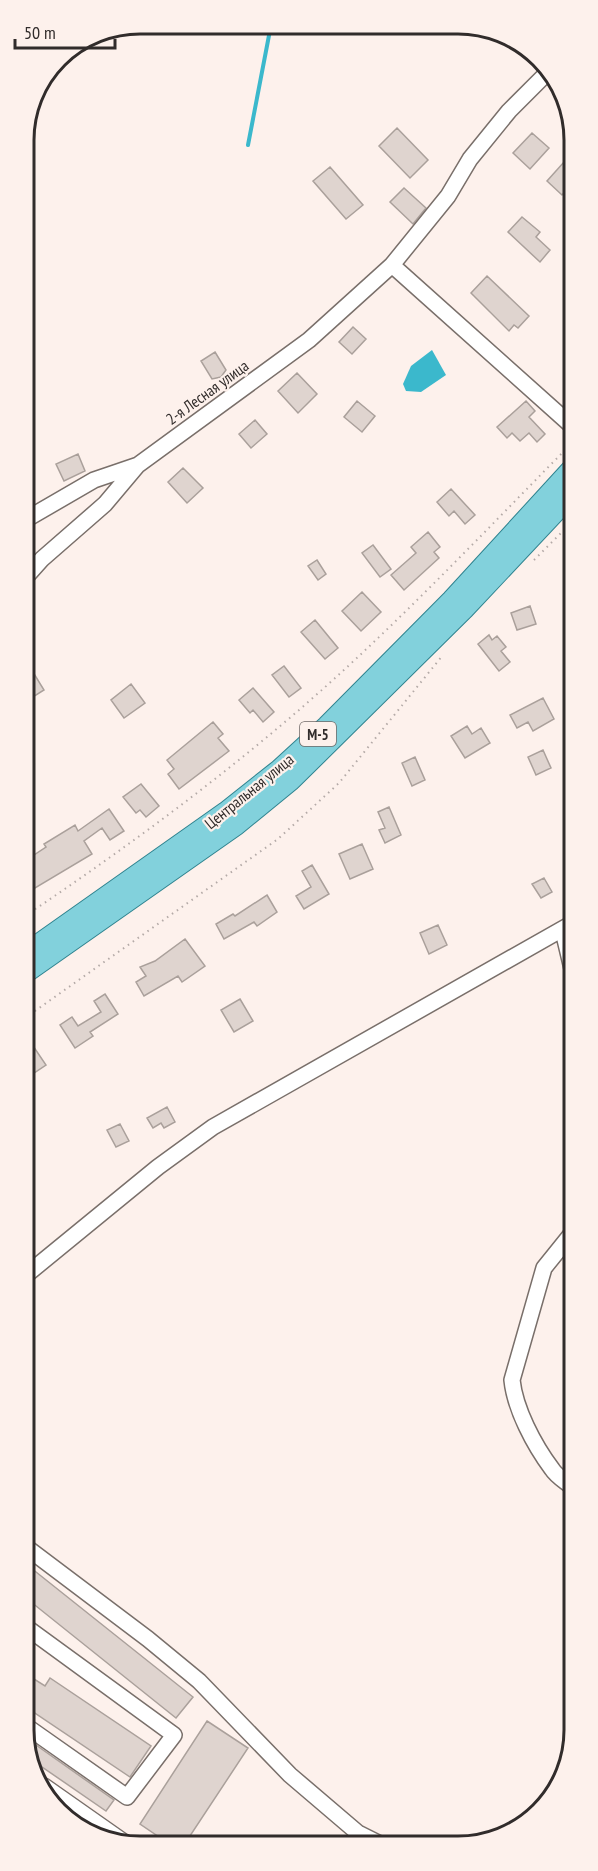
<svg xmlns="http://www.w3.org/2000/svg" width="598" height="1871" viewBox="0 0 598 1871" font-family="'PT Sans Narrow',sans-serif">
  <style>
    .water { fill: #3bb8cc }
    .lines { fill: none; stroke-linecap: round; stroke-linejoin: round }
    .stream { stroke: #3bb8cc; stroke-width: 4 }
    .building { fill: #dfd4cf; stroke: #aaa09b; stroke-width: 1.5 }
    .minor-casing { stroke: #796f6a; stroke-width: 18 }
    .major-casing { stroke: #2f838f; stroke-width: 22 }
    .path { stroke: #b4aaa7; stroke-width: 2; stroke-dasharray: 1.5 4.5; stroke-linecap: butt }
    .minor { stroke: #fff; stroke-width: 15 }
    .major { stroke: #82d1dc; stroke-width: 20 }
    .labels { text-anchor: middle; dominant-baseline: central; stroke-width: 4.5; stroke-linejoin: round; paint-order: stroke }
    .shield { fill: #fdf1ec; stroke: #6e6765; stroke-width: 1.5 }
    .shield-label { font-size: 15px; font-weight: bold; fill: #312c2b }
    .street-label { font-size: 16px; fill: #312c2b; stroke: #fdf1ec }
    .rim { fill: none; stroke: #312c2b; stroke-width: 3 }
  </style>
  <rect width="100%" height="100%" fill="#fdf1ec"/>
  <path class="water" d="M432,350L446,375L421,392L406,391L403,384L411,366Z"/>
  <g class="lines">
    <path class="stream" d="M248,145L271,25"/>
  </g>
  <path class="building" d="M397,128L428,160L410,178L379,146Z
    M532,133L549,148L530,169L513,153Z
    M564,162L572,169V184L562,195L547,181Z
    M330,167L363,205L346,219L313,181Z
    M404,188L426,208L413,224L390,202Z
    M522,217L540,232L536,237L550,250L540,262L508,232Z
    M487,276L529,316L518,328L514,325L509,331L471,293Z
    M353,327L366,339L352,354L339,342Z
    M215,352L226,370L221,377L212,379L201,361Z
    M297,373L317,394L298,413L278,391Z
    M357,401L375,416L362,432L344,417Z
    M526,401L535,411L529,417L545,434L537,442L529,433L520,441L512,433L507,438L497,427Z
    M255,420L267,434L251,448L239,434Z
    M78,454L85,471L64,481L56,464Z
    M183,468L203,488L187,503L168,482Z
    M451,489L475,515L465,524L454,511L449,516L437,502Z
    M428,532L440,547L434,552L439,558L404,590L391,575L416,553L411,547Z
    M373,545L391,569L380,577L362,553Z
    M317,560L326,574L318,580L308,566Z
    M362,592L381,612L361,631L342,611Z
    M530,606L536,624L517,630L511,613Z
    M315,620L338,648L325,659L301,632Z
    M489,635L492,640L497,636L506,647L501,651L510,662L499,671L478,644Z
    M25,659L44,690L25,702Z
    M284,666L301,688L289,697L272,675Z
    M131,684L145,703L124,718L111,700Z
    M253,688L274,712L263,722L253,710L250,713L239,700Z
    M543,698L554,719L533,731L528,722L517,728L510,715Z
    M213,722L223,734L218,738L229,751L179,789L168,774L174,769L167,760Z
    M467,726L472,734L481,728L490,743L465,758L451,736Z
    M543,750L551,768L536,775L528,757Z
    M415,757L425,780L412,786L402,763Z
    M141,784L159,806L146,817L140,810L136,813L123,797Z
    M389,807L401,835L385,843L379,830L385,828L378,812Z
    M109,809L124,831L110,840L102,828L84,841L92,854L25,894V861L46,847L44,844L75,825L78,831Z
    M362,844L373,869L350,879L339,854Z
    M312,865L329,894L304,909L296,896L311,887L302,871Z
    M544,878L552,892L541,898L532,884Z
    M267,895L277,912L257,926L254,922L224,939L216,924L233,914L235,916Z
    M438,925L447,945L429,954L420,933Z
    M185,939L205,966L182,982L178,976L144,996L136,982L146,976L140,967L155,961Z
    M105,994L118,1014L90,1032L93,1036L75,1048L60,1025L72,1017L78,1026L101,1012L94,1001Z
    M240,999L253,1021L234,1032L221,1010Z
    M25,1034L46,1065L25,1079Z
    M167,1107L175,1122L164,1128L161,1123L153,1128L147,1118Z
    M120,1124L129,1141L116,1147L107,1130Z
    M26,1564L193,1697L176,1718L26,1598Z
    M26,1674L45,1686L50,1678L151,1746L130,1777L26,1707Z
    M207,1721L248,1748L184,1845H171L140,1824Z
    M26,1738L114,1800L106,1811L29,1758Z"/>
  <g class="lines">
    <g class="minor-casing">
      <path id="minor" d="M392,265L572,426
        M25,520L94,480L138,465L309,340L392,265L448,196L470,159L509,111L548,72
        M25,578L42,559L105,504L137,466
        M563,931L573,973
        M573,1232L544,1268L512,1380C515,1409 534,1445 552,1469C557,1477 567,1482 573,1488
        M26,1275L158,1167L213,1127L573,923
        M26,1547L148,1639L199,1681L290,1775L358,1833L382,1845
        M26,1627L174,1735L127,1797L26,1726
        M44,1786L128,1845"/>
    </g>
    <g class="major-casing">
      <path id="major" d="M25,954L226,812L279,770L327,726L452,600L572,469
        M25,973L236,825L291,780L464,609L572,494"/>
    </g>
    <path class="path" d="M534,560L572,522
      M25,916C113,857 198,795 279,727C383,640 477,539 572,443
      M25,1018L278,839L339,783L443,655"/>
    <use href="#minor" class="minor"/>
    <use href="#major" class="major"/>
  </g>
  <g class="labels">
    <rect class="shield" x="300" y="722" width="36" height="24" rx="4.5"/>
    <g class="shield-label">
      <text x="318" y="734">М-5</text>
    </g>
    <g class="street-label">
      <text transform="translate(207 392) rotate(-36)">2-я Лесная улица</text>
      <text transform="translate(249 791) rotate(-39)">Центральная улица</text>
    </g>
  </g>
  <path d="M0 0H598V1871H0ZM140 34H458A106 106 0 0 1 564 140V1730A106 106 0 0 1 458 1836H140A106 106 0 0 1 34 1730V140A106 106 0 0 1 140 34Z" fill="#fdf1ec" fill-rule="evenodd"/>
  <path class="rim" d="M140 34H458A106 106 0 0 1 564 140V1730A106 106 0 0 1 458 1836H140A106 106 0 0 1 34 1730V140A106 106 0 0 1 140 34Z"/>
  <path d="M15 39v9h100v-9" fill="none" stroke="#312c2b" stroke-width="3"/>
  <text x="24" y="39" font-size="18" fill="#312c2b" stroke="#fdf1ec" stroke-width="4.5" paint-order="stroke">50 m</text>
</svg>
